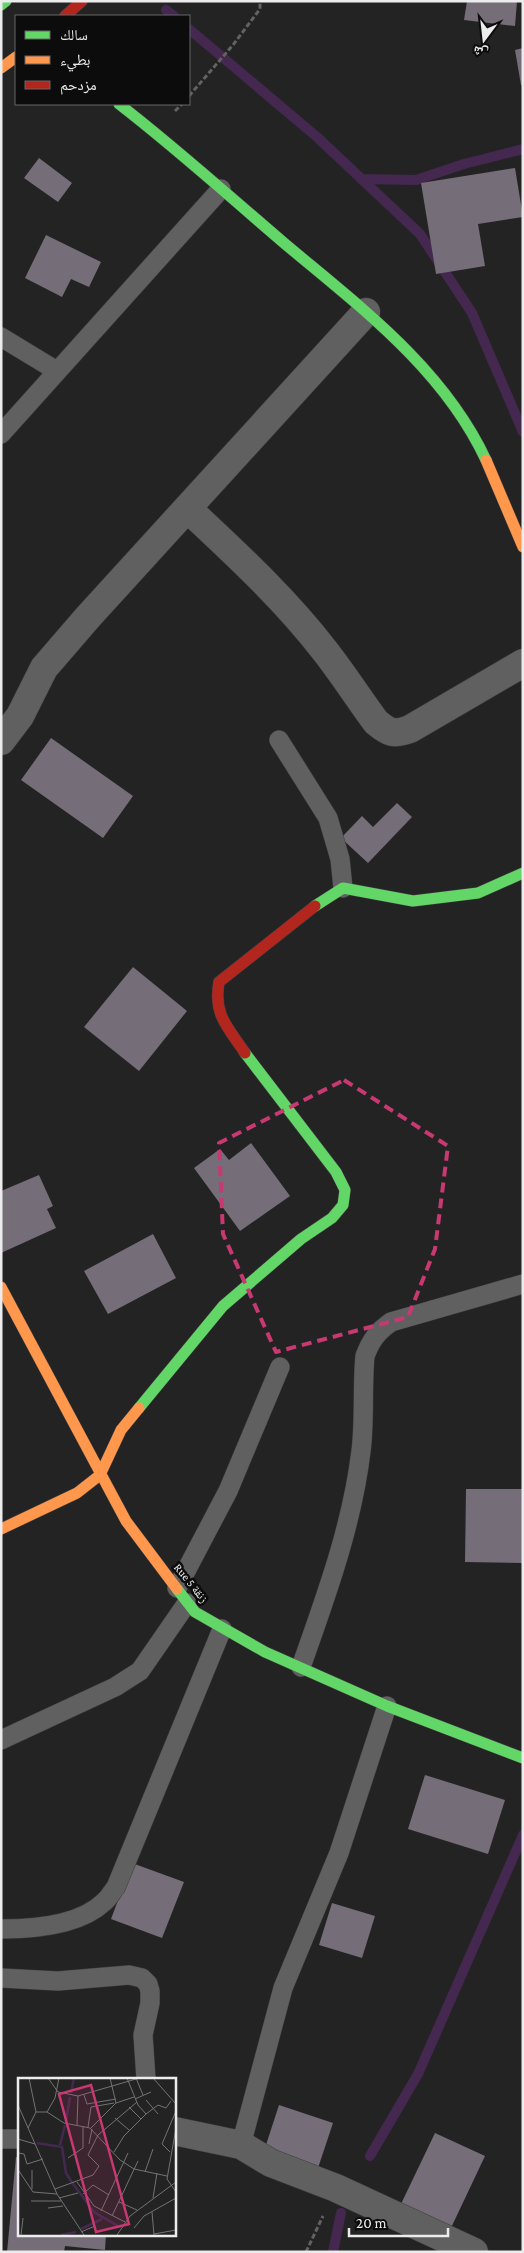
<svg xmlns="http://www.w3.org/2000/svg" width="524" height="2253" viewBox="0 0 524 2253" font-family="'Crimson Pro','Noto Naskh Arabic',serif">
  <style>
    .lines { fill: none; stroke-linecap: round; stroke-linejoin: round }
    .stream { stroke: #442850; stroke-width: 10 }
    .building { fill: #756d78 }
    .lane-casing { stroke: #403f40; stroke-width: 20 }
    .street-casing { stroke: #403f40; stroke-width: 29 }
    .fast-casing { stroke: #403f40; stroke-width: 12 }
    .slow-casing { stroke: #403f40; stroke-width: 12 }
    .jam-casing { stroke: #403f40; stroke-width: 12 }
    .path { stroke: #636263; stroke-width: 3; stroke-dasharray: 5 2.5; stroke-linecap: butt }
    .lane { stroke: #616061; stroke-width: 19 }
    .street { stroke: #616061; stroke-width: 28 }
    .fast { stroke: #63d668; stroke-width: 11 }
    .slow { stroke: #ff974d; stroke-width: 11 }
    .jam { stroke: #b3261e; stroke-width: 11 }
    .marked { fill: none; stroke: #c83871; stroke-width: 4; stroke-dasharray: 10 6; stroke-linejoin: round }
    .labels { text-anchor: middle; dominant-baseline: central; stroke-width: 5; stroke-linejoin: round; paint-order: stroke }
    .street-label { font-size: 12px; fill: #edeced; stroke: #0d0c0d }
    .inset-river { fill: none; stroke: #442850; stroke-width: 2.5 }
    .inset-road { fill: none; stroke: #747374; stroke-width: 1 }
    .view { fill: #c83871; fill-opacity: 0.15; stroke: #c83871; stroke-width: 2.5 }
    .inset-edge { fill: none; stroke: #edeced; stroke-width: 2.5 }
  </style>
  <rect width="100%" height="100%" fill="#242324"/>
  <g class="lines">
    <path class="stream" d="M166,10L174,16
      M189,29L317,137L420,234L472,313L523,432
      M361,179L416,180L464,164L523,149
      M370,2156L418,2074L523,1835
      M333,2252L341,2213"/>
  </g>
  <path class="building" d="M467,1H517L515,26L464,20Z
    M523,48V85H521L515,50Z
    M39,158L72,183L58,202L24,178Z
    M515,168L523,217L478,224L485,266L436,274L421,183Z
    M46,235L101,262L89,287L71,279L62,297L25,278Z
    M51,738L133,796L103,838L21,780Z
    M397,803L412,817L368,863L341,838L362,816L373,827Z
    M133,967L187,1011L139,1071L84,1027Z
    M251,1143L290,1196L240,1231L194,1168L220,1149L229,1160Z
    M39,1175L53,1206L47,1209L56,1228L1,1253V1191Z
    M153,1234L176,1278L108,1314L84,1271Z
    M466,1489H523V1563L465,1562Z
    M425,1775L505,1800L488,1854L408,1829Z
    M132,1863L184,1882L162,1938L111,1919Z
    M332,1903L375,1916L362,1958L319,1945Z
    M279,2105L333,2123L318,2168L264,2151Z
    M435,2133L485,2156L450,2230L400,2206Z
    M16,2157L19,2158V2234H106L105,2250L65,2246L64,2252H7Z"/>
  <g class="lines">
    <g class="lane-casing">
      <path id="lane" d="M1,337L57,371
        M1,434L221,189
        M279,740L328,818L340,859L343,888
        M177,1588L228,1491L280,1367
        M301,1667C326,1596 352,1526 361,1451C365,1420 362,1387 365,1356C371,1340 377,1332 391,1322L523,1284
        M1,1740L115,1687L140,1671L187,1603
        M1,1929C33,1929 80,1925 104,1902C109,1898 112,1892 116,1887L222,1629
        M1,1978L58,1981L129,1975L142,1978L148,1984L150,1991V2003L143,2035L146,2079
        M1,2139H19
        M241,2145L283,1988L339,1853L387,1706"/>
    </g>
    <g class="street-casing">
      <path id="street" d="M188,509C236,554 285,599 325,651C343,674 359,699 376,722C389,733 394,735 410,729L523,663
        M1,741L20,716L44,668L88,617L366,312
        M174,2131L241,2145L271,2163L336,2188L474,2252"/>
    </g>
    <g class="fast-casing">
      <path id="fast" d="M1,5L6,1
        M119,104C176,148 229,196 284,243C360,307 443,368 486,460
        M315,906L343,888L413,901L478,893L523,873
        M139,1408L223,1306L301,1239L332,1218L343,1205L345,1190L336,1172L245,1053
        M177,1589L195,1612L265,1652L387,1706L523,1758"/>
    </g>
    <g class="slow-casing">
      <path id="slow" d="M1,68L16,57
        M486,460L523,547
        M1,1287L126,1521L177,1589
        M1,1529L77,1493L100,1475L121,1430L139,1408"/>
    </g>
    <g class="jam-casing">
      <path id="jam" d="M65,16L82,1
        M245,1053C228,1027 213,1015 219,982L315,906"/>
    </g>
    <path class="path" d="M189,96L233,45L260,9V1
      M175,111L182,104
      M306,2252L323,2216"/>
    <use href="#lane" class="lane"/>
    <use href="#street" class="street"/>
    <use href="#fast" class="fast"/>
    <use href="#slow" class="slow"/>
    <use href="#jam" class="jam"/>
  </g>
  <path class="marked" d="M344,1080L448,1146L435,1249L408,1317L276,1352L223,1234L219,1143Z"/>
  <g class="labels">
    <g class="street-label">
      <text transform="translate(191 1583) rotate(51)">Rue 5 زنقة</text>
    </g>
  </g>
  <g transform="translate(18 2078)">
    <rect width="158" height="158" fill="#242324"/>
    <path class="inset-river" d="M53,15L56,0M48,43L52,19M19,65L44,69L48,95L53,103L76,134L100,148M42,67L47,47M63,151L84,141M43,157L58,154"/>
    <path class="inset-road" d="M30,0L40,14L60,18L118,1M109,0L120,27L128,36M118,0L125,17M135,0L158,26M66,17L69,26L98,21M117,21L133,14M128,22L140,36M98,25L116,19M0,27L39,116L66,157M111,29L123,41M18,34H29L46,45L72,50L102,82L116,91L149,98M29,34L37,20L41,0M97,40L111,52M59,47L60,18M70,49L73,29L96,25M10,50L18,34L11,0M73,50L98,25L92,0M158,50L149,101L158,114M0,61L17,66M71,66L74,51M96,74L106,58L128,36L140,27L148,30L153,23M152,74L144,66L158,33M0,75L6,76L9,86L25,81M50,80L65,70V48M14,92V111M1,93L15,114L39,116M127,94L135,71M59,104L76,128L107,144M37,111L75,97L81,88L70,77L80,57L119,24M65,116L75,107L91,117M41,120L60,115M135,120L139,95M13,123H43M101,124L119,132M30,130L45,128M83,133L110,75M134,134L136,157M94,138L120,83M116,150L126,138L158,120M63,154L77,148M136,156L158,152M3,157L5,140M99,157L112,138L158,104"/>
    <path class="view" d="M73,7L111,146L78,154L41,16Z"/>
    <rect width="158" height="158" class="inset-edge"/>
  </g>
  <rect width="524" height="2253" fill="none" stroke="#edeced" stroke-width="5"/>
  <rect x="15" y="15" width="175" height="90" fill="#0d0c0d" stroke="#676667"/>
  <rect x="25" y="31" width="25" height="8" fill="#63d668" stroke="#676667"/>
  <text x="60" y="40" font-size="15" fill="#edeced">سالك</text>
  <rect x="25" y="56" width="25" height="8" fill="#ff974d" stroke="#676667"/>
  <text x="60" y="65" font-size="15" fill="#edeced">بطيء</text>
  <rect x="25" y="81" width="25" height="8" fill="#b3261e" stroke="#676667"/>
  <text x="60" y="90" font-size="15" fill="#edeced">مزدحم</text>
  <g transform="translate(484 40) rotate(195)" stroke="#0d0c0d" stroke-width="4" paint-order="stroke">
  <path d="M0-4L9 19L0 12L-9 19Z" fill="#edeced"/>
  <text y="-8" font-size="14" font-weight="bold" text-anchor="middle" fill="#edeced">ش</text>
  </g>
  <path d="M349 2228v8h99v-8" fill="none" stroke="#edeced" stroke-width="2.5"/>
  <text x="356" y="2228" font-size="15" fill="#edeced" stroke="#0d0c0d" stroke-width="4" paint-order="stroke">20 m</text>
</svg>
